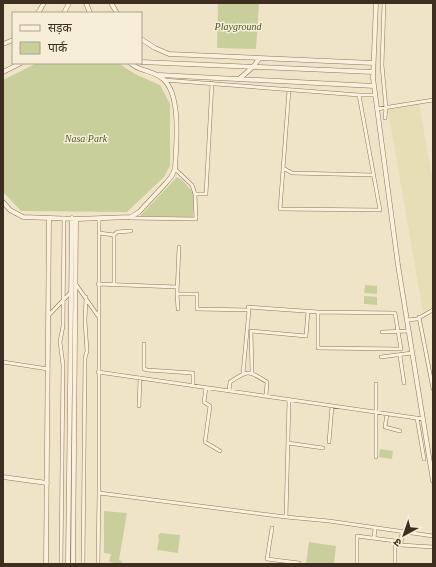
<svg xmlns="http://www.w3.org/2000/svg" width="436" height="567" viewBox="0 0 436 567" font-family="'Times New Roman','Noto Sans Devanagari',serif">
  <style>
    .farmland { fill: #e6deb5 }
    .green { fill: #c9cf9b }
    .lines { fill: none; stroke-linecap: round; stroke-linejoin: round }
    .minor-casing { stroke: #8d765c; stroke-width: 4 }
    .tertiary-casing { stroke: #8d765c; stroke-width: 5 }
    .minor { stroke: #faf1dc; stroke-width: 3 }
    .tertiary { stroke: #faf1dc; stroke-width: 4 }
    .labels { text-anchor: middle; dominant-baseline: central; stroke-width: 3; stroke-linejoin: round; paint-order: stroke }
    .park-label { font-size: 10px; font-style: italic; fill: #4d5a26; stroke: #f7eed8 }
  </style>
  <rect width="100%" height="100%" fill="#f0e4c8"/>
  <path class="farmland" d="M419,104L433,182V307L423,312L388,110Z"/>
  <path class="green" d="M218,3H259L256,49L217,48Z
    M37,63H118L135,74L160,85L170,104V166L164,177L127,212L21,211L3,192V80Z
    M177,177L182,180L194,193L193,217L140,216Z
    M365,285L377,286V294L364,293Z
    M364,296L377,297V305L364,304Z
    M380,449L393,451L392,459L379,457Z
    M104,511L127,513L119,560L122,561L121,564L109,562L111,554L104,553Z
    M160,533L180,535L178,553L157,550L159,540L158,536Z
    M309,542L336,546L334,564H306Z"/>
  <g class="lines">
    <g class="minor-casing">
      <path id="minor" d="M384,3L382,65L386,108L385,118
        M164,80L359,95H375
        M289,90L280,209L380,210L359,95
        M377,109L433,100
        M283,168L292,173L373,175
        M195,194H206L212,83
        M130,218L196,219L195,194L192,185L175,169
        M99,233L114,235L117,232L131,231
        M179,247L177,294H197V309L249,310L243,373
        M75,283L98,316
        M98,284L177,287
        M114,285V235
        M177,294L178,309
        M248,307L318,312L395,313L401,349L318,348V312
        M49,315L71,292
        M419,317L433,389
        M407,320L417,319L433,310
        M382,332L408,331
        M144,344V369L147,370L193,373V386
        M400,356L404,383
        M381,357L412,353
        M3,362L48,369
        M98,372L423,419
        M252,372L251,331L306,336L308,311
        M376,384V457
        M206,388L204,402L210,406L205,442L220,451
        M229,391L230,382C248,370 248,370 267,382L266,396
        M139,406L140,378
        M387,414L385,427L400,431
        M417,418L424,459
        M329,442L332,406
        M288,443L323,448
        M99,493L286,517L329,521L433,536
        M286,517L289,400
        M272,528L267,559L299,563
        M402,531L401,545L433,547
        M374,538L375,528
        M61,564L63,365L60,342L63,326L64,218
        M83,564L85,358L87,351L85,321L86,297
        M98,564L99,493V218
        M357,564V536L395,541V564"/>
    </g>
    <g class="tertiary-casing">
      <path id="tertiary" d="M86,3L90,13
        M111,3L117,13
        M376,3L373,78L398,265L433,481
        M38,13L44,3
        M64,13L69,3
        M141,39L155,48L169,54L373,63
        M3,44L13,40
        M141,62L373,72
        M3,72L21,63
        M159,75L374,86
        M239,79L253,67L259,59
        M3,202L10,210L23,217L76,219L131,217L139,212L166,183L171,177L175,169C176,146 182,95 163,79C156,73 149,72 141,69C137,68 133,65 130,63
        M3,477L47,483
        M46,564L49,218
        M68,564L72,218
        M73,564L76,219"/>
    </g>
    <use href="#minor" class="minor"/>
    <use href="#tertiary" class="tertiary"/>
  </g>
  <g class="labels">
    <g class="park-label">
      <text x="238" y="26">Playground</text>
      <text x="86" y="138">Nasa Park</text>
    </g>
  </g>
  <rect width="436" height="567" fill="none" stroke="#3d2e20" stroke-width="8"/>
  <rect x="12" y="12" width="130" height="52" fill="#f7eed8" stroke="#ada18e"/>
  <rect x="20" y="25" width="20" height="6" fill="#faf1dc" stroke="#ada18e"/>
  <text x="48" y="32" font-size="12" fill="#3d2e20">सड़क</text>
  <rect x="20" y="42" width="20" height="12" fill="#c9cf9b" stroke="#ada18e"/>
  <text x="48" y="52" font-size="12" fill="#3d2e20">पार्क</text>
  <g transform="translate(404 535) rotate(220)" stroke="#f7eed8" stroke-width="3" paint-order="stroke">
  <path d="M0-3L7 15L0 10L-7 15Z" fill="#3d2e20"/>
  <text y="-6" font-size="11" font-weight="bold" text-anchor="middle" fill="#3d2e20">उ</text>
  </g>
</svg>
